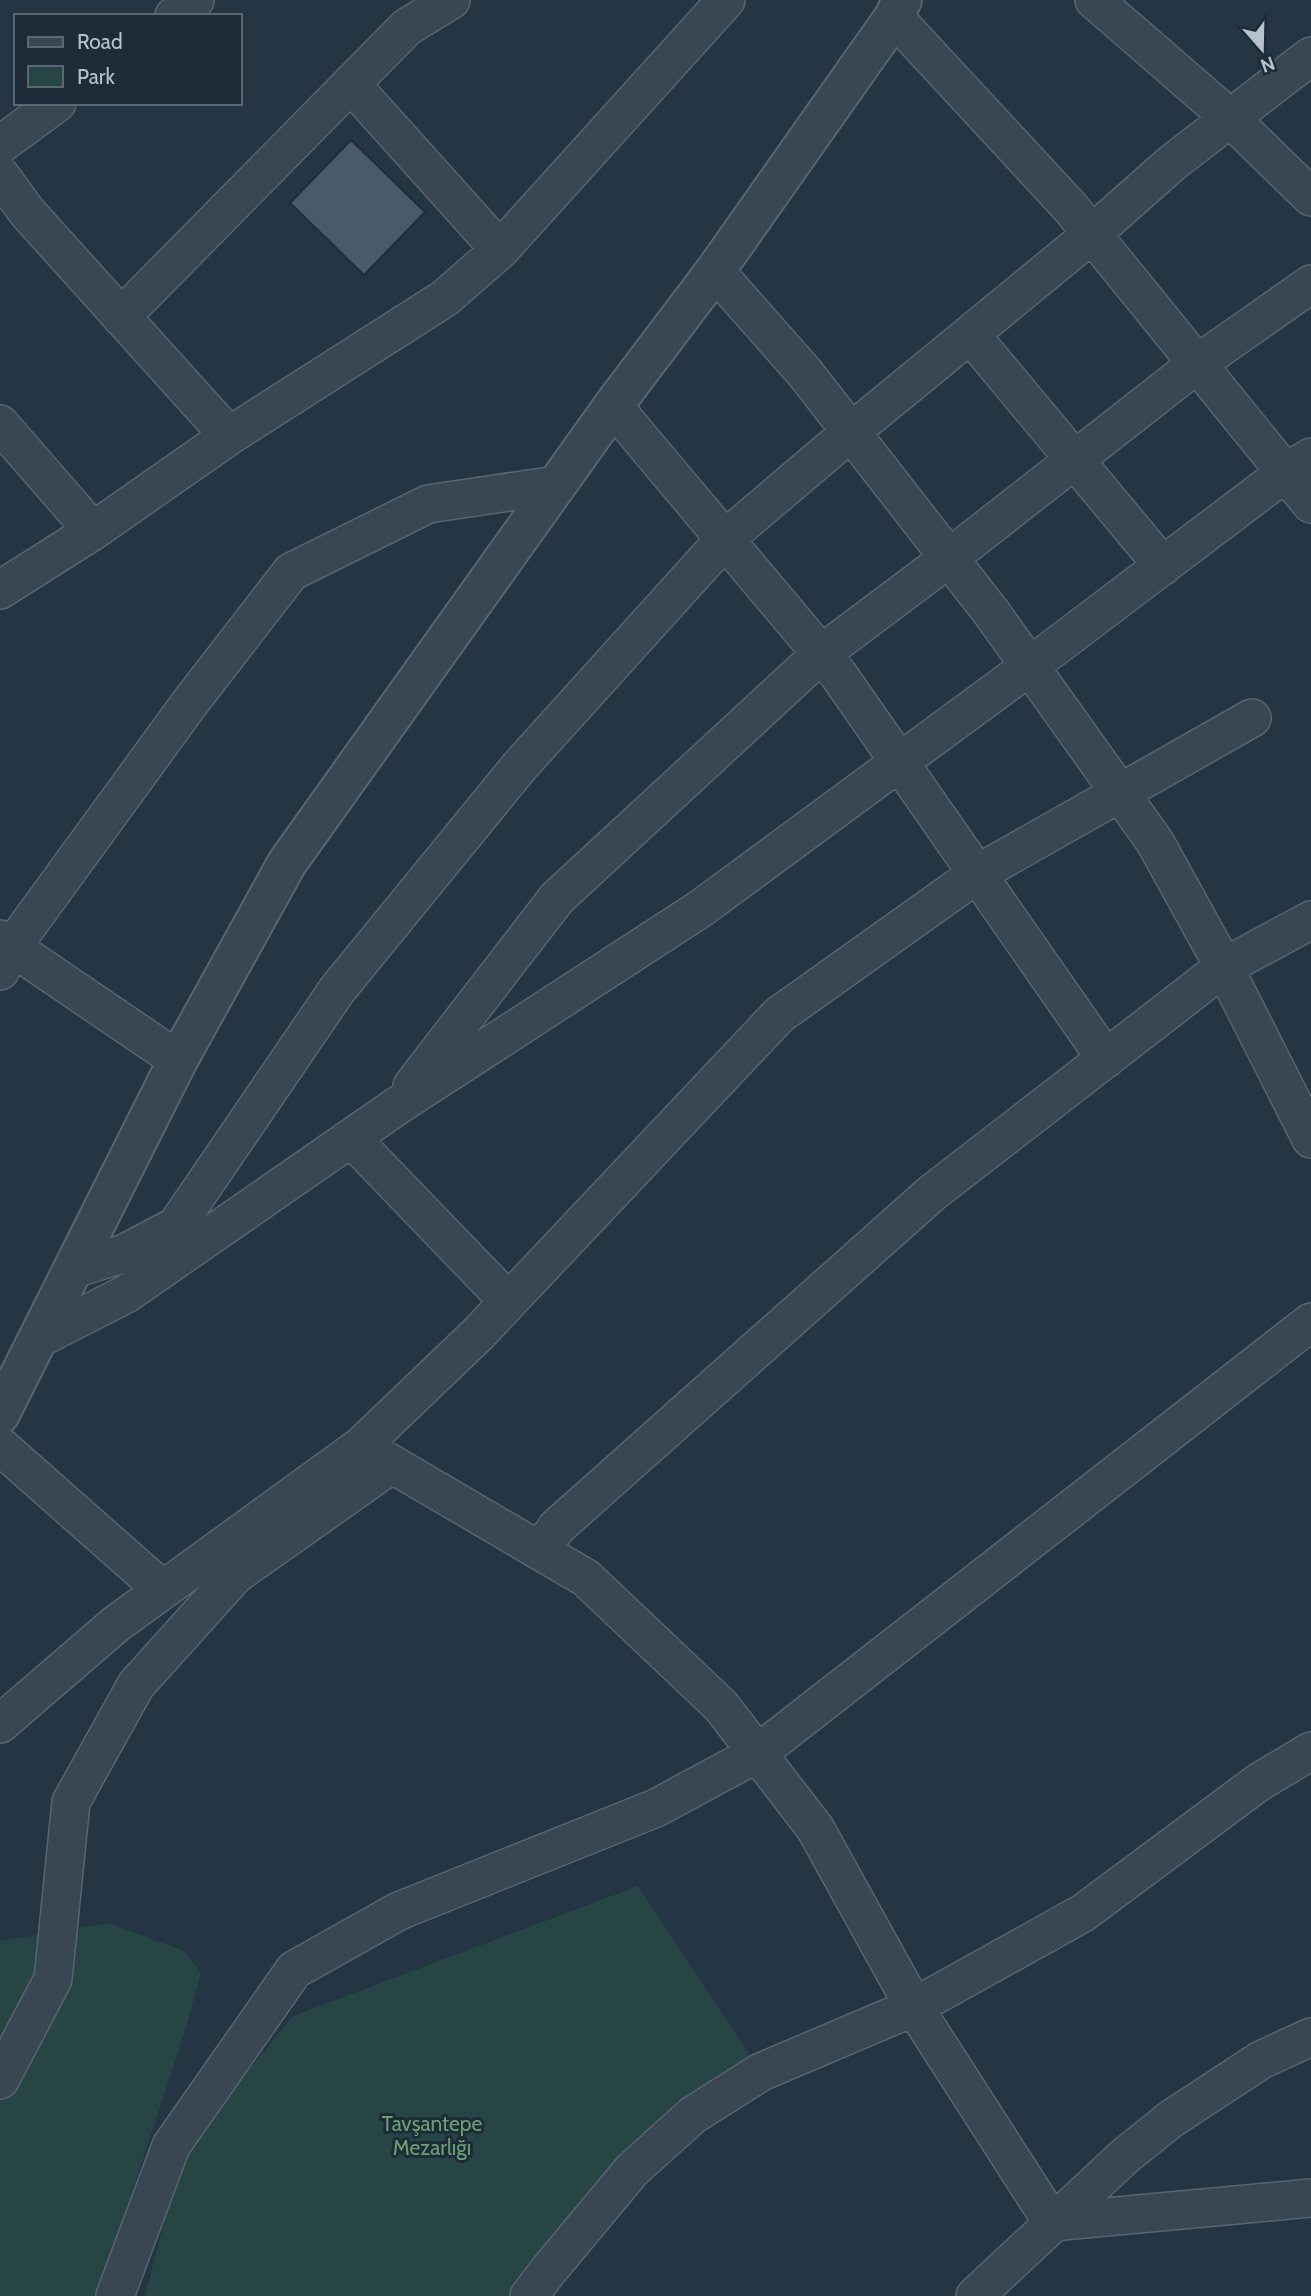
<svg xmlns="http://www.w3.org/2000/svg" width="1311" height="2296" viewBox="0 0 1311 2296" font-family="Cabin,sans-serif">
  <style>
    .green { fill: #274545 }
    .building { fill: #485b6a; stroke: #202e3b; stroke-width: 2 }
    .lines { fill: none; stroke-linecap: round; stroke-linejoin: round }
    .minor-casing { stroke: #576571; stroke-width: 40 }
    .tertiary-casing { stroke: #576571; stroke-width: 42 }
    .minor { stroke: #394753; stroke-width: 37 }
    .tertiary { stroke: #394753; stroke-width: 38 }
    .labels { text-anchor: middle; dominant-baseline: central; stroke-width: 6; stroke-linejoin: round; paint-order: stroke }
    .park-label { font-size: 21px; fill: #6ca072; stroke: #1e2c39 }
  </style>
  <rect width="100%" height="100%" fill="#243544"/>
  <path class="green" d="M638,1886L761,2072L524,2296H145L182,2151L293,2016Z
    M109,1923L184,1951L201,1973L185,2031L98,2296H0V1941Z"/>
  <path class="building" d="M351,140L425,212L364,275L290,203Z"/>
  <g class="lines">
    <g class="minor-casing">
      <path id="minor" d="M1094,0L1229,117L1311,197
        M174,16L195,0
        M894,17L1070,207L1311,504
        M351,84L500,250
        M0,145L57,103
        M0,175L27,212L229,436
        M715,271L805,373L991,612L1155,842L1224,967L1311,1139
        M121,317L407,27L451,0
        M970,334L1163,566
        M613,406L838,674L1106,1059
        M0,424L93,531
        M0,590L93,531L229,436L445,298L500,250L726,0
        M0,939L178,1060
        M0,971L12,947L189,704L291,572L428,504L556,485
        M412,1086L557,898L821,654L949,558L1197,364L1311,284
        M351,1138L508,1301
        M74,1269L125,1253L176,1226L337,990L519,767L725,539L851,432L1092,234L1172,163L1311,56
        M40,1338L126,1294L397,1106L700,909L1030,666L1285,473L1311,457
        M0,1446L163,1590
        M361,1446L586,1578L721,1706L815,1828L914,2007L1052,2222
        M540,1551L557,1527L932,1193L1224,967L1311,920
        M0,1724L116,1624L361,1446L478,1334L779,1015L977,874L1252,718
        M0,2080L53,1979L71,1802L136,1685L235,1575L392,1464
        M1052,2222L1311,2198
        M115,2296L171,2146L294,1970L399,1911L656,1808L758,1753L1311,1322
        M529,2296L548,2271L632,2170L693,2115L761,2072L914,2007L1083,1913L1259,1782L1311,1751
        M975,2296L1125,2156L1171,2119L1261,2060L1311,2037"/>
    </g>
    <g class="tertiary-casing">
      <path id="tertiary" d="M0,1414L178,1060L287,863L613,406L715,271L894,17L902,0"/>
    </g>
    <use href="#minor" class="minor"/>
    <use href="#tertiary" class="tertiary"/>
  </g>
  <g class="labels">
    <g class="park-label">
      <text x="432" y="2123">Tavşantepe<tspan x="432" dy="24">Mezarlığı</tspan></text>
    </g>
  </g>
  <rect x="14" y="14" width="228" height="91" fill="#1e2c39" stroke="#5b6874" stroke-width="2"/>
  <rect x="28" y="37" width="35" height="10" fill="#394753" stroke="#5b6874" stroke-width="2"/>
  <text x="77" y="49" font-size="21" fill="#b6c2cd">Road</text>
  <rect x="28" y="66" width="35" height="21" fill="#274545" stroke="#5b6874" stroke-width="2"/>
  <text x="77" y="84" font-size="21" fill="#b6c2cd">Park</text>
  <g transform="translate(1262 49) rotate(160)" stroke="#1e2c39" stroke-width="5" paint-order="stroke">
  <path d="M0-5L12 26L0 18L-12 26Z" fill="#b6c2cd"/>
  <text y="-10" font-size="19" font-weight="bold" text-anchor="middle" fill="#b6c2cd">N</text>
  </g>
</svg>
